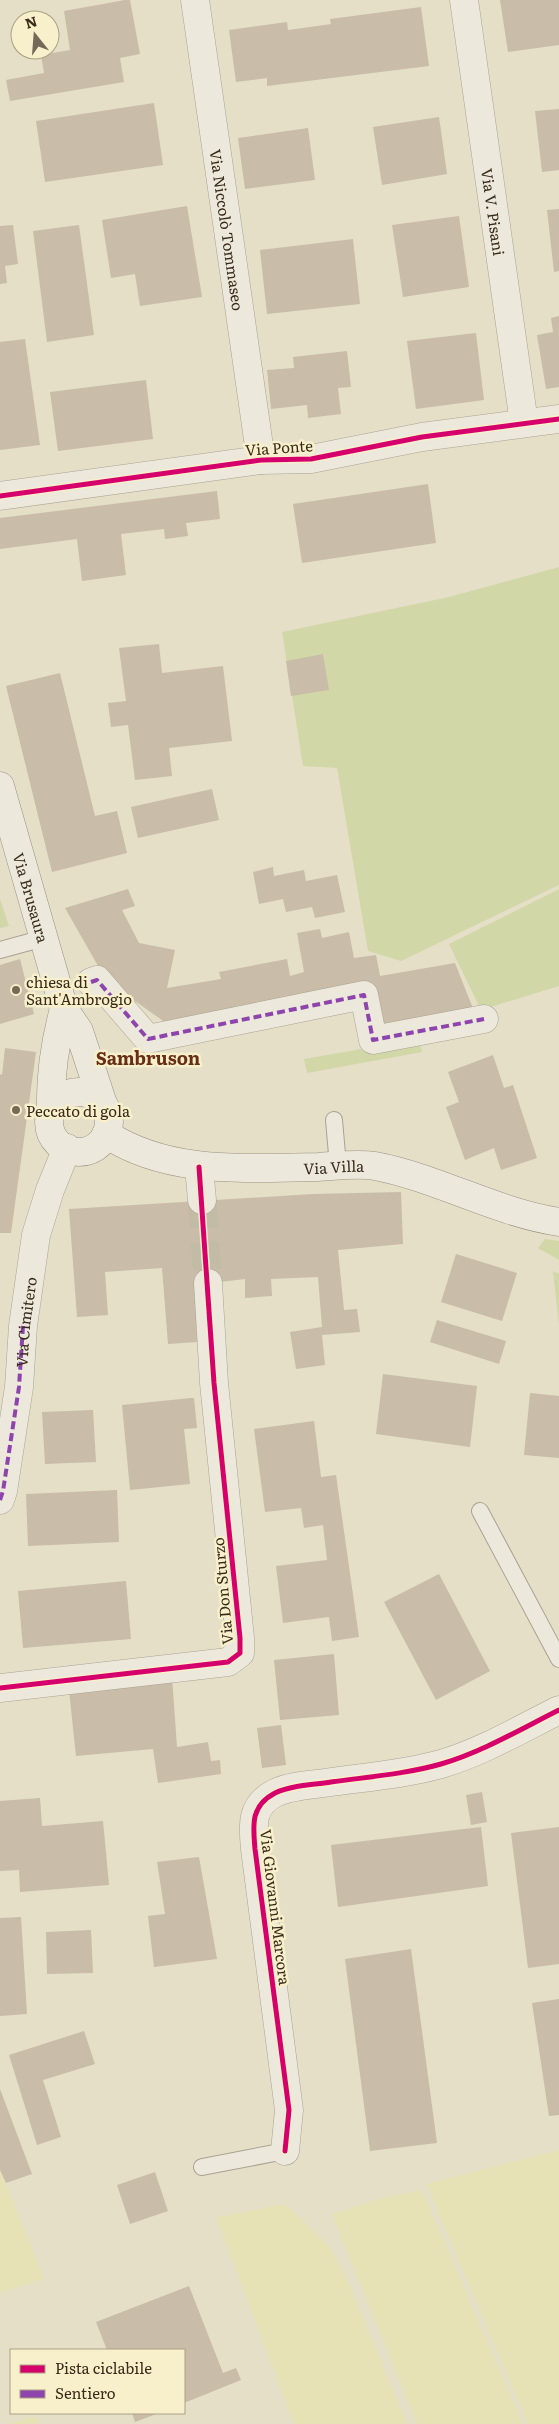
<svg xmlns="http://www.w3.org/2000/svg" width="559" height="2424" viewBox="0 0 559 2424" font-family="Literata,serif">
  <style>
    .farmland { fill: #e7e1b6 }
    .green { fill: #d2d7a8 }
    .building { fill: #c9bca8 }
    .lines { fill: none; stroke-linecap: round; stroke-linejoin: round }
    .street-tunnel { stroke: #c2bba5; stroke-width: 28; stroke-dasharray: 28 14; stroke-linecap: butt }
    .lane-casing { stroke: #a9a292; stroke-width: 18 }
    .street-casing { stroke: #a9a292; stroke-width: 29 }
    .secondary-casing { stroke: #999282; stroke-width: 29 }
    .lane { stroke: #ece8db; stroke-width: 16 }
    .street { stroke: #ece8db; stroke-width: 28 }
    .secondary { stroke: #ece8db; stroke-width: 28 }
    .quiet { stroke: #8e44ad; stroke-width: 4; stroke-dasharray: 8 4; stroke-linecap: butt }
    .cycleway-casing { stroke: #f8efcb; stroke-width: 8 }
    .cycleway { stroke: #d6006c; stroke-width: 5 }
    .poi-dot { fill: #756a57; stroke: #f8efcb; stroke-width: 2 }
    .labels { text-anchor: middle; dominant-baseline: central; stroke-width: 5; stroke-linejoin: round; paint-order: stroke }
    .street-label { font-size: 15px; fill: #382b1a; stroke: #f8efcb }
    .poi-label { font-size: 15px; fill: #382b1a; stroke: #f8efcb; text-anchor: start }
    .quarter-label { font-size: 18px; font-weight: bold; fill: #682e15; stroke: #f8efcb }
  </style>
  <rect width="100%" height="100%" fill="#e5dfc8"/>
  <path class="farmland" d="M559,2150V2424H528L426,2184Z
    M0,2170L44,2279L0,2293Z
    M422,2190L523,2424H417L332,2214L386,2197Z
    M285,2204L328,2245L344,2272L407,2424H294L216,2217Z
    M35,2416L39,2424H8Z"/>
  <path class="green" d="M559,567V885L401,961L368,951L337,768L303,766L282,632L449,597Z
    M559,889V986L481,1010L449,944Z
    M0,899L9,926L0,928Z
    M419,1039L422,1052L307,1073L304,1059Z
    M545,1239L559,1241V1260L538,1248Z
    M553,1271L559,1274V1325Z"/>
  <path class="building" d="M125,0H130L140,54L120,58L124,82L10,101L6,80L44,73L41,55L70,50L64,11Z
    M500,0H559V45L508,52Z
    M421,7L429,66L267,86V78L236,82L229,30L287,22L288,30L331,24L330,19Z
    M154,103L163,165L45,182L36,121Z
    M559,109V170L542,172L535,111Z
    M439,117L447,174L382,185L373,127Z
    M308,128L315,180L245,189L238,138Z
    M187,206L202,297L140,306L135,274L111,278L102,220Z
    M559,209V271L554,272L547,210Z
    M459,216L469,287L403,297L392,225Z
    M13,225L18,264L5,266L7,283L0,284V226Z
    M79,225L94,335L47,342L33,231Z
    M353,239L360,304L267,314L260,250Z
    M559,316V387L546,389L537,335L553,332L551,318Z
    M476,333L484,400L416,409L407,341Z
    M25,339L40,445L0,450V342Z
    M347,351L351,387L338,388L341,414L308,418L307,405L271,409L267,370L294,368L293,357Z
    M146,380L153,439L58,451L50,392Z
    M428,484L436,543L302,563L293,504Z
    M217,491L220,519L186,523L188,536L165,539L164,529L121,534L126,575L82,581L77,539L0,549V518Z
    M159,644L162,673L223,666L232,741L169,748L172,776L135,780L128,725L111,727L108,703L126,701L119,648Z
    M323,654L329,690L291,696L286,661Z
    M60,673L95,816L117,811L127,853L52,872L6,686Z
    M212,789L219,820L138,838L131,807Z
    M273,867L274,876L304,870L306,881L337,875L345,912L315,918L312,907L286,912L283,899L259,904L253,872Z
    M128,889L135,906L122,910L139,943L175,950L167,988L221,979L219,972L287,959L290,976L304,972L297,933L320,929L322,938L349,932L354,958L376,955L380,976L455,963L474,1011L384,1028L374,987L169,1025L118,989L101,971L65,908Z
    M20,959L34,1014L0,1024V965Z
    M5,1048L36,1052L11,1233H0V1074L2,1075Z
    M493,1055L504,1088L513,1085L537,1158L501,1170L494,1148L465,1160L446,1107L459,1102L448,1072Z
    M401,1192L403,1244L338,1250L344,1310L357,1309L360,1332L322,1335L325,1365L296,1369L290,1332L322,1327L318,1277L271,1279L272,1296L245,1298V1279L195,1285L197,1342L168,1344L162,1268L105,1272L108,1315L77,1317L69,1209L313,1194Z
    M456,1254L517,1273L502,1321L441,1302Z
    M437,1320L506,1341L499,1364L430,1342Z
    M383,1374L477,1386L470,1447L376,1434Z
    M530,1393L559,1396V1458L524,1455Z
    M191,1398H194L197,1428L184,1429L190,1484L130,1490L122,1405Z
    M93,1410L96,1462L45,1464L42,1412Z
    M314,1421L321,1477L336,1475L359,1637L332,1641L329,1617L283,1623L276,1566L327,1560L323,1525L304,1528L301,1508L265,1512L254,1429Z
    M117,1490L119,1542L28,1546L26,1494Z
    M439,1574L490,1671L436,1700L384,1602Z
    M126,1581L131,1639L23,1648L18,1591Z
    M334,1654L339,1715L280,1720L274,1660Z
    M172,1677L177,1747L208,1742L211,1761L220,1760L221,1774L158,1783L153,1749L76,1756L69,1690Z
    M281,1725L286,1765L262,1768L257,1728Z
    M482,1792L487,1822L471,1825L466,1795Z
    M40,1798L42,1826L103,1821L109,1885L20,1892L19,1870L0,1871V1801Z
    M481,1827L488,1886L338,1907L331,1845Z
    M559,1827V1964L528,1968L511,1833Z
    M199,1857L217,1959L154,1967L148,1916L165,1914L157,1862Z
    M21,1917L27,2014L0,2016V1918Z
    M91,1930L93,1973L47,1974L46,1932Z
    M411,1949L437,2143L370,2151L345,1959Z
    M559,1999V2115L549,2116L532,2003Z
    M84,2031L95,2064L43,2080L61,2137L37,2145L9,2055Z
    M0,2089L32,2174L6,2183L0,2170Z
    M155,2172L168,2211L130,2224L117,2185Z
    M189,2286L223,2373L236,2368L241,2380L184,2403V2350H107L96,2322Z
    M132,2413H159L135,2422Z"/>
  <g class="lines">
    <path class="street-tunnel" d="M202,1200L208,1283"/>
    <g class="lane-casing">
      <path id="lane" d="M0,950L44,938
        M334,1120L338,1166
        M480,1511L559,1659
        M202,2167L285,2151"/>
    </g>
    <g class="street-casing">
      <g id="street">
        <path id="s1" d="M195,0L261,460"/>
        <path id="s2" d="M464,0L524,423"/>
        <path d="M0,496L261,460L311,459L422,437L559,419"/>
        <path d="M91,982L97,980L148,1039L364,995L373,1040L484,1019"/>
        <path d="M199,1167L202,1200"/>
        <path id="s3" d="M0,1500L3,1491L19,1387L23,1326L36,1235L50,1190L67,1148"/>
        <path d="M0,1688L228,1662L240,1653V1638L214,1383L208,1283"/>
        <path d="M285,2151L289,2110L255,1849C253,1826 250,1806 275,1793C292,1785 313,1785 331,1782C367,1777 406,1774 441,1764C482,1752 521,1729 559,1710"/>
      </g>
    </g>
    <g class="secondary-casing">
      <g id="secondary">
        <path id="s4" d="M0,786L64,1009L79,1031L103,1104"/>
        <circle cx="79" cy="1122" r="30"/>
        <path d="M51,1111C50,1076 55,1042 64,1009"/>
        <path id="s5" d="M106,1134C169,1175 245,1168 318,1167C336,1166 357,1163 375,1166C438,1178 495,1212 559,1222"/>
      </g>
    </g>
    <use href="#lane" class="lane"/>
    <use href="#street" class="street"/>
    <use href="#secondary" class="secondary"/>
    <path class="quiet" d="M91,982L97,980L148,1039L364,995L373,1040L484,1019
      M0,1500L3,1491L19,1387L23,1326"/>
    <g class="cycleway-casing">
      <path id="cycleway" d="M0,496L261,460L311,459L422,437L559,419
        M0,1688L228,1662L240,1653V1638L214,1383L199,1167
        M285,2151L289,2110L255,1849C253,1826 250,1806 275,1793C292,1785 313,1785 331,1782C367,1777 406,1774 441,1764C482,1752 521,1729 559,1710"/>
    </g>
    <use href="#cycleway" class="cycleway"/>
  </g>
  <g class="poi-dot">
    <circle cx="16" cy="990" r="5"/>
    <circle cx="16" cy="1110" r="5"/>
  </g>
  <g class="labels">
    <g class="street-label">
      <text stroke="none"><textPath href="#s2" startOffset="214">Via V. Pisani</textPath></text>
      <text stroke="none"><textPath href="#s1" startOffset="232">Via Niccolò Tommaseo</textPath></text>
      <text transform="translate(279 447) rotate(-4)">Via Ponte</text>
      <text stroke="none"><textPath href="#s4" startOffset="116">Via Brusaura</textPath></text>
      <text stroke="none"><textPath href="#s5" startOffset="234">Via Villa</textPath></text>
      <text stroke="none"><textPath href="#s3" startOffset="180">Via Cimitero</textPath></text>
      <text transform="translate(222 1591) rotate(-95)">Via Don Sturzo</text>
      <text transform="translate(276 1907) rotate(83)">Via Giovanni Marcora</text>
    </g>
    <g class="poi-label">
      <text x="26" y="981">chiesa di<tspan x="26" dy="17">Sant'Ambrogio</tspan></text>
      <text x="26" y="1110">Peccato di gola</text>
    </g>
    <g class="quarter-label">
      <text x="148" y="1057">Sambruson</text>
    </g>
  </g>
  <rect x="10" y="2349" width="175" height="65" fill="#f8efcb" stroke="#aba184"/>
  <rect x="20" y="2365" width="25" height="8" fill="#d6006c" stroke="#aba184"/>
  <text x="55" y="2374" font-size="15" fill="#382b1a">Pista ciclabile</text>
  <rect x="20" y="2390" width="25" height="8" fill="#8e44ad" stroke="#aba184"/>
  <text x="55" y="2399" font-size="15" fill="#382b1a">Sentiero</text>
  <g transform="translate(35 35) rotate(343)"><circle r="24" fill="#f8efcb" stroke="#aba184"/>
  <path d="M0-4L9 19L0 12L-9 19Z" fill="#756a57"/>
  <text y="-8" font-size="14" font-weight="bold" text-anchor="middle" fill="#382b1a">N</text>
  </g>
</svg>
